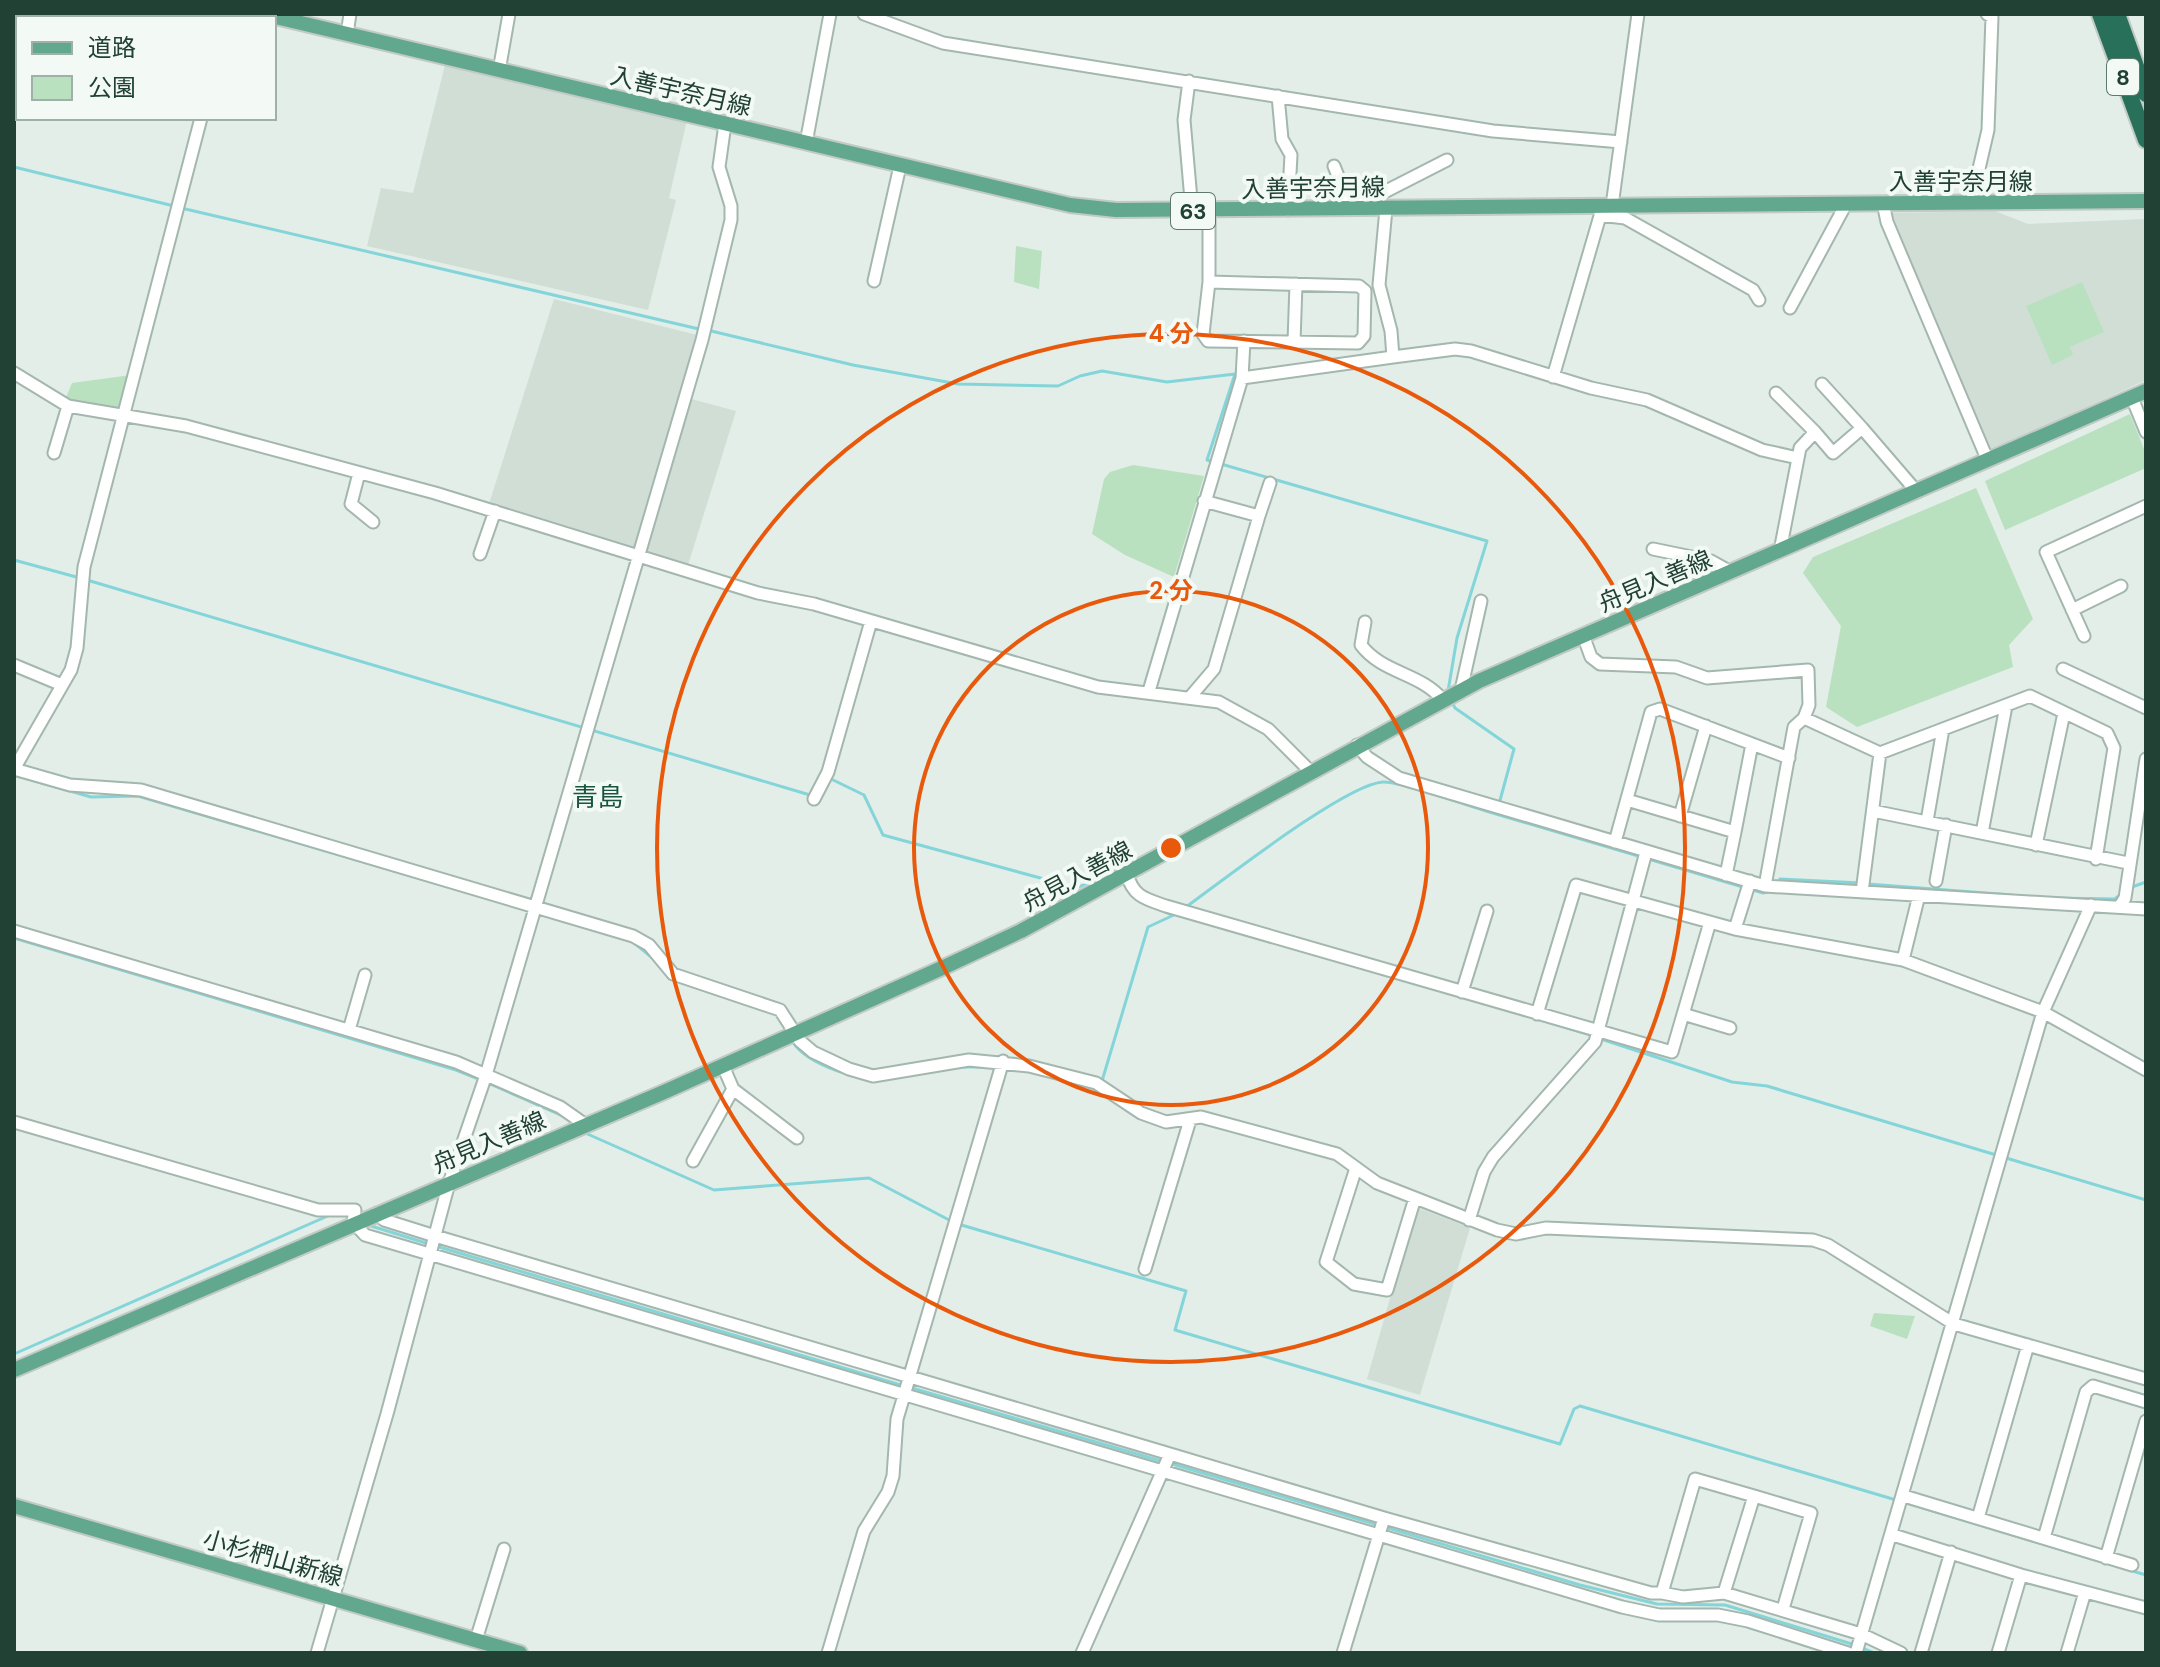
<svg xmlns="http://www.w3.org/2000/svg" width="2160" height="1667" viewBox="0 0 2160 1667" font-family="'DM Sans','Noto Sans JP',sans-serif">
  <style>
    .built { fill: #d0ded6 }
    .green { fill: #b9e1bf }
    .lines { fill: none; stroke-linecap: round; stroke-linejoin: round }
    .stream { stroke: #84d5d9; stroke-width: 3 }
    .minor-casing { stroke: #a4b7ae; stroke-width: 15 }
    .major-casing { stroke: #c1cac6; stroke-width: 18 }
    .highway-casing { stroke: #c1cac6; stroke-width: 20 }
    .minor { stroke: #fff; stroke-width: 11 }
    .major { stroke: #62a88e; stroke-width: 14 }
    .highway { stroke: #287059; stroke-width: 16 }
    .ring { fill: none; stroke: #e8590c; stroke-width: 4 }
    .labels { text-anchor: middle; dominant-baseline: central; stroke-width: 8; stroke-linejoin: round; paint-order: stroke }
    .shield { fill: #f3faf6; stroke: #5f786e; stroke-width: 2 }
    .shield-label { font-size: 22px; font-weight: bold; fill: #204134 }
    .street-label { font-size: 24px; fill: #204134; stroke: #f3faf6 }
    .neighbourhood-label { font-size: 26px; fill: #195540; stroke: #f3faf6 }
    .centre { fill: #e8590c; stroke: #f3faf6; stroke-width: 4 }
    .ring-label { font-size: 24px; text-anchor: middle; font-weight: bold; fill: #e8590c; stroke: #f3faf6; stroke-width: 8; stroke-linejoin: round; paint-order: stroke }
  </style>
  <rect width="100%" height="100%" fill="#e2eee7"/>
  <path class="built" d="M445,65L687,120L669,198L676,200L648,310L367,246L381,188L413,193Z
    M1995,211L2028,224L2146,219V380L1990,451L1891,213Z
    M554,299L697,335L680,396L736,411L688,565L489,504Z
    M1416,1207L1470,1228L1420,1395L1367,1379Z"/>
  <path class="green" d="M1016,246L1042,251L1039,289L1014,282Z
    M2082,282L2104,332L2070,347L2073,355L2052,365L2026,306Z
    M131,375L122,409L65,400L72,383Z
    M2130,414L2146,454V468L2005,530L1985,481Z
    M1133,465L1204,476L1174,577L1125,555L1092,534L1104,479L1110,472Z
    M1976,488L2033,619L2009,645L2013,667L1857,727L1826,707L1841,626L1803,573L1813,557Z
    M1874,1313L1915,1316L1907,1339L1870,1326Z"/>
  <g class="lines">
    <path class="stream" d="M14,167L174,206
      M181,208L699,329
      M707,330L853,365L958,384L1058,386L1080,376L1102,371L1167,382L1235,374L1207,460L1214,462
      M1221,464L1487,541L1457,638L1448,691
      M14,560L80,578
      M87,580L810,795L822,775
      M1452,702L1455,708L1514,749L1499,804
      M14,775L91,797L138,796L435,883
      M829,778L864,795L883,835L1077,888L1116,869L1118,874
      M1497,811L1496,814L1763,893L1773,891
      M1121,880L1131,894
      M1779,882L1780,879L1861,883
      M1868,884L2012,895
      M2132,887L2146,882
      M2052,898L2115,899L2122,893
      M1143,903L1173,915
      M1186,907C1222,881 1346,784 1383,782C1402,781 1473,808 1496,814
      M14,938L456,1070L481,1080
      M633,942L655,960
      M675,980L709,992
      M1463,997L1594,1036
      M1601,1039L1732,1082L1767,1086L2146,1200
      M792,1041C808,1066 865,1084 892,1078
      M959,1067H987
      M1057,1079L1096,1089
      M1102,1081L1148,927L1176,914
      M488,1083L565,1117
      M583,1132L714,1190L869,1178L951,1221
      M958,1224L1186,1291L1175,1330L1560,1444L1574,1409L1580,1406L1896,1500
      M368,1225L429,1244
      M436,1246L904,1386
      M14,1354L330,1215
      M912,1388L1161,1461
      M1169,1463L1580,1585L1657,1604L1725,1605L1855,1645
      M1903,1502L2102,1562
      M2129,1570L2146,1575
      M1862,1648L1874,1653"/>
    <g class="minor-casing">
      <path id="minor" d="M864,14L943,43L1493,131L1621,142
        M171,18V14
        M224,18L225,14
        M347,34L350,14
        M499,71L509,14
        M1189,81L1184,120L1192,211
        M1278,96L1282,139L1291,155L1288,210
        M806,143L830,14
        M1334,166L1351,209L1447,160
        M1883,203L1887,222L1988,461
        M1971,203L1988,130L1992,17L1987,14
        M1612,206L1638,14
        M1600,215L1625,218L1753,290L1759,300
        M874,281L900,166
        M1209,282L1203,334L1208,341L1358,343L1364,336L1365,291L1359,286L1209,282V211
        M1790,308L1846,204
        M1294,342L1296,284
        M1393,357L1455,349L1471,351L1591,388L1647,400L1762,450L1798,458
        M14,373L68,406L186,426L435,493L758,593L814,604L1098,687L1219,702L1268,729L1311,772
        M1553,377L1602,209
        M1242,378L1244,341
        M1822,384L1862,428
        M1776,393L1815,432
        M2132,398L2146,432
        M54,453L68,406
        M359,473L351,504L373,522
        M1259,516L1270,483
        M1653,549L1711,561L1731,572
        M1780,551L1800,448L1815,432L1833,453L1862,428L1917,492
        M480,554L495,511
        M2072,610L2121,586
        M1365,622L1361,645C1382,673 1420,673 1442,699
        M1583,635L1591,657L1600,664L1676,667L1707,678L1808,670L1809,705L1804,718
        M2084,636L2046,552L2146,506
        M14,665L62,685
        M2063,669L2146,708
        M1461,690L1481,601
        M1149,691L1242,378L1393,357L1391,331L1379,285L1386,209
        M1191,696L1214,669L1259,516L1204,501
        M1357,745L1367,757L1399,778L1765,886L2146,909
        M14,769L70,785L141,790L633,936L649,945L673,974L780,1010L800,1041L813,1052L849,1069L873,1076L969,1060L1029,1066L1096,1083L1141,1113L1166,1122L1201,1117L1337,1154L1377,1183L1497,1230L1516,1234L1546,1228L1813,1240L1828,1245L1954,1324L2146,1379
        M14,769L71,670L77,648L84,567L201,118
        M814,799L828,772L871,621
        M1627,800L1735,832L1752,744
        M1873,811L2128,863
        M1680,816L1706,726
        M1927,821L1943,729
        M1982,833L2006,706
        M1615,842L1651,712L1660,709L1789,758
        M2036,845L2064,713
        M1127,874C1133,897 1146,899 1166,906L1672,1052L1710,922
        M1726,875L1735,832
        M1936,881L1946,825
        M1765,886L1794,727L1804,718L1880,753
        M1862,892L1880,753L2030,696L2107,733L2114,748L2096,859
        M2120,906L2125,898L2146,759
        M1735,929L1750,881
        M14,931L456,1062L560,1107L587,1126
        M1903,960L1919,895
        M1462,992L1487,911
        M1537,1014L1576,885L1735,929L1903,960L2043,1012L2146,1070
        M1683,1014L1730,1028
        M349,1030L365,975
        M733,1089L797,1138
        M14,1122L318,1210H355L353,1222L365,1235L1622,1607L1659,1615H1718L1748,1621L1848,1653
        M693,1161L733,1089L723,1066
        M1356,1168L1326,1262L1354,1284L1387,1290L1415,1198
        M377,1213L384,1220L435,1236L1170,1454L1082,1653
        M1469,1220L1484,1172L1493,1157L1595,1042L1646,852
        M1145,1269L1190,1120
        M1170,1454L1384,1518L1343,1653
        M1754,1496L1811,1513L1783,1609
        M1904,1496L2132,1565
        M1384,1518L1651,1593H1662
        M1978,1518L2028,1345
        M1893,1535L2021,1575L2146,1608
        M2044,1538L2086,1392L2093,1386L2146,1402
        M2106,1558L2146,1421
        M1724,1593L1683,1597L1662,1593L1695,1479L1754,1496L1724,1593L1861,1634L1901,1653
        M476,1640L504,1549
        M317,1653L387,1414L449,1183L486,1075L702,340L731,220V206L719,167L725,124
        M828,1653L864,1531L888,1492L893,1476L897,1419L1003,1061
        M1856,1653L2043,1012L2091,905
        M1921,1653L1951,1552
        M1998,1653L2021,1575
        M2067,1653L2085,1592"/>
    </g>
    <g class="major-casing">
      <path id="major" d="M263,14L1070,205L1116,210L2146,201
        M14,1370L664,1092L942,968L1021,931L1479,681L2146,391
        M14,1506L520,1653"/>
    </g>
    <g class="highway-casing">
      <path id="highway" d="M2100,14L2146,140
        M2117,14L2146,94"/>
    </g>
    <use href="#minor" class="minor"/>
    <use href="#major" class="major"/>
    <use href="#highway" class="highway"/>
  </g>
  <g class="ring">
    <circle cx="1171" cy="848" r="257"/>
    <circle cx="1171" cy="848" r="514"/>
  </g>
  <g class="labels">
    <g class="shield">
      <rect x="2107" y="59" width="32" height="36" rx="6"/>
      <rect x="1171" y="193" width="44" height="36" rx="6"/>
    </g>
    <g class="shield-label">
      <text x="2123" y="77">8</text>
      <text x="1193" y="211">63</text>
    </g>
    <g class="street-label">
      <text transform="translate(681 91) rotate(13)">入善宇奈月線</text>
      <text x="1961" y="181">入善宇奈月線</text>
      <text transform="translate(1313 188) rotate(-1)">入善宇奈月線</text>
      <text transform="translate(1655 581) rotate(-23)">舟見入善線</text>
      <text transform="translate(1077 876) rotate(-28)">舟見入善線</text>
      <text transform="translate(489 1142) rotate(-23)">舟見入善線</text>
      <text transform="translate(273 1558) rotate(16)">小杉椚山新線</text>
    </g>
    <g class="neighbourhood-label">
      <text x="598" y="797">青島</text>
    </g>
  </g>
  <circle cx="1171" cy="848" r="12" class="centre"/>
  <g class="ring-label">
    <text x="1171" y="342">4 分</text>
    <text x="1171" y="599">2 分</text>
  </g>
  <rect width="2160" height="1667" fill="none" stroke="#204134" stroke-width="32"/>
  <rect x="16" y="16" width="260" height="104" fill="#f3faf6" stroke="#9fb0a8" stroke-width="2"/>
  <rect x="32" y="42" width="40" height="12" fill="#62a88e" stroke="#9fb0a8" stroke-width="2"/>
  <text x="88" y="56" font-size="24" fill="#204134">道路</text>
  <rect x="32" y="76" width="40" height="24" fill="#b9e1bf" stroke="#9fb0a8" stroke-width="2"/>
  <text x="88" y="96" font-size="24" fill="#204134">公園</text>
</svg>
